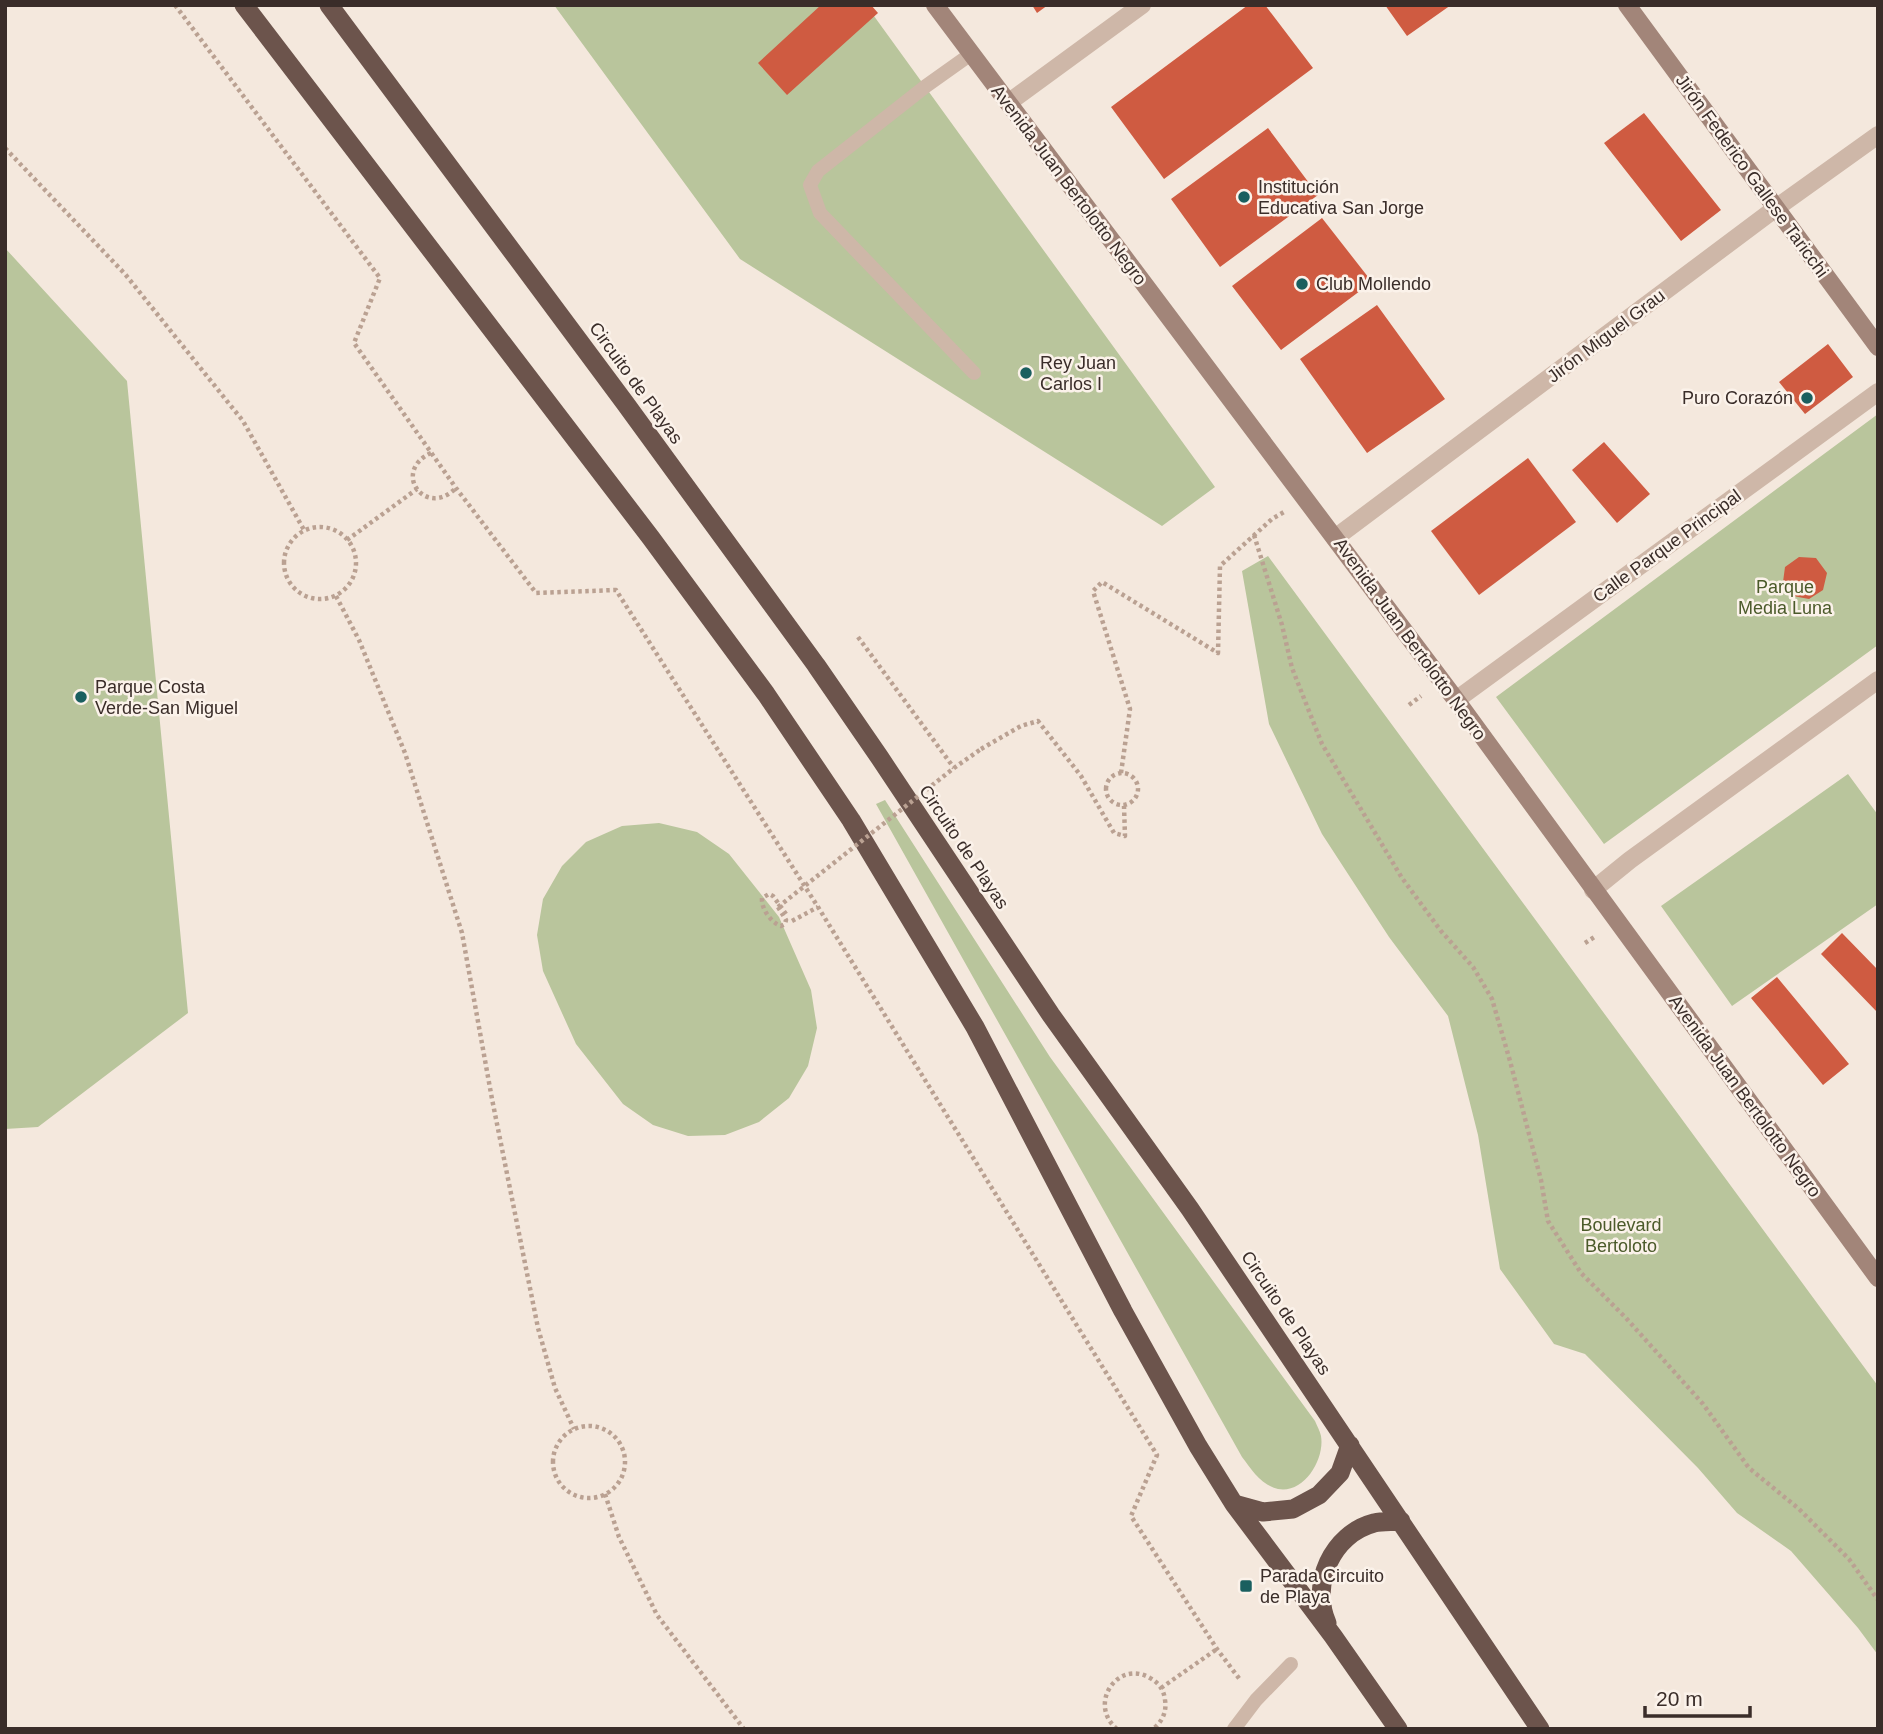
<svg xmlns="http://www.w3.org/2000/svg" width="1883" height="1734" viewBox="0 0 1883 1734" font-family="Arial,sans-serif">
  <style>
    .green { fill: #b9c59c }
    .building { fill: #cf5b41 }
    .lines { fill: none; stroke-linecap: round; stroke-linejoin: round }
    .path { stroke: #baa192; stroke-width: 4.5; stroke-dasharray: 3.5 3.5; stroke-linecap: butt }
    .service { stroke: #ceb7a8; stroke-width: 14 }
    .minor { stroke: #ceb7a8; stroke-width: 18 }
    .secondary { stroke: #a28579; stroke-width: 18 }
    .trunk { stroke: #6c544c; stroke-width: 19 }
    .path-bridge { stroke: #baa192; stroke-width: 4.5; stroke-dasharray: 3.5 3.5; stroke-linecap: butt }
    .poi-dot { fill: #1a5f5f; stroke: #fbf2ea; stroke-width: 2.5 }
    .labels { text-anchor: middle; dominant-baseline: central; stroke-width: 5; stroke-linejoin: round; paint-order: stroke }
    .street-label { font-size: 18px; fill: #3a2d29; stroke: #fbf2ea }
    .poi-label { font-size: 18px; fill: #3a2d29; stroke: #fbf2ea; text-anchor: start }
    .park-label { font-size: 18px; fill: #4b5a2a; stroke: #fbf2ea }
  </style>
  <rect width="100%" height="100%" fill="#f4e8dd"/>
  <path class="green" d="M554,5H866L1215,487L1162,526L740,259Z
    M5,248L127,381L188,1013L38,1127L5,1129Z
    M1878,414V645L1604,844L1496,697Z
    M1268,556L1878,1386V1655L1858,1628L1791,1551L1737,1513L1698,1468L1585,1354L1554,1344L1500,1269L1478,1135L1448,1016L1389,937L1322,834L1269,724L1242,571Z
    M1848,774L1878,815V904L1732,1006L1661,906Z
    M885,800L1050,1057L1315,1421C1317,1426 1320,1431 1321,1436C1325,1459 1304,1494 1278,1489C1261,1485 1252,1470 1242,1457L876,804Z
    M659,823L697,832L729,854L779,917L811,990L817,1028L808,1066L789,1098L759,1122L725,1135L688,1136L653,1125L623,1104L576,1044L543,971L537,935L543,899L562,866L586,842L622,826Z"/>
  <path class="building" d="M821,5H871L878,13L787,95L758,63Z
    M1032,5H1048L1037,13Z
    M1248,5H1265L1313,68L1164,179L1111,107Z
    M1385,5H1451L1407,36Z
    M1644,113L1721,210L1681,241L1604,143Z
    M1268,128L1318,195L1220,267L1171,199Z
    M1322,218L1372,282L1281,350L1232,286Z
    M1377,305L1445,399L1367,453L1300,359Z
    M1828,344L1853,377L1805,414L1779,382Z
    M1604,442L1650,494L1617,523L1572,470Z
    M1528,458L1576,522L1479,595L1431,531Z
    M1799,557L1816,558L1827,573L1823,590L1809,599L1793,596L1783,582L1785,567Z
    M1842,933L1878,970V1013L1821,954Z
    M1777,977L1849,1064L1823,1085L1751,998Z"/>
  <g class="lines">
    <path class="path" d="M175,5L380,278L354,343L456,488L536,593L616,590L818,907L1157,1455L1131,1516L1217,1649L1241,1681
      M5,148L125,274L243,421L304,530
      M431,453C391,471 425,519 456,488
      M284 563a36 36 0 1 1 72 0a36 36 0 1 1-72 0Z
      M1254,535L1282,625L1292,668L1322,744L1402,878L1441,931L1473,967L1492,999L1510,1061L1541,1180L1548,1221L1581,1273L1626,1318L1703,1404L1749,1468L1799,1509L1849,1559L1878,1600
      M347,540L417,489
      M336,596L359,640L405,753L462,933L492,1099L538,1328L555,1388L574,1429
      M858,637L954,768
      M1409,705L1421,696
      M981,749L1021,726L1038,721L1081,776L1114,833L1125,836L1124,806
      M1106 789a16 16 0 1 1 32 0a16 16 0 1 1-32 0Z
      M1121,773L1130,709L1093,591L1102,582L1218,653L1220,566L1272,519L1284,512
      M778,907L786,920L785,924L781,926C771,923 761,908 762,898L769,894L773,896L786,914
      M792,921L818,907
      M1585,943L1596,936
      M553 1462a36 36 0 1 1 72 0a36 36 0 1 1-72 0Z
      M605,1494L619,1537L657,1615L744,1729
      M1161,1688L1217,1649
      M1117,1729C1087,1704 1118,1659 1150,1678C1159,1683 1164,1690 1165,1700C1167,1712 1162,1722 1153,1729"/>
    <path class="service" d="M971,54L926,86L818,171L810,185L820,213L974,373
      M1234,1729L1256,1700L1291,1664"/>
    <path class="minor" d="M1008,103L1142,5
      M1335,538L1776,208L1878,135
      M1456,700L1878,392
      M1593,890L1630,860L1878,680"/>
    <path class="secondary" d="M935,5L1456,700L1878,1278
      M1627,5L1878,347"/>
    <path class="trunk" d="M244,5L651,538L766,694L851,820L975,1027L1123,1311L1198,1446L1234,1504L1333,1636L1398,1729
      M329,5L625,403L816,665L880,758L1051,1015L1190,1209L1540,1729
      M1234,1504L1263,1512L1293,1509L1319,1495L1340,1473L1350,1445
      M1327,1623C1310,1584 1332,1534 1374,1523C1383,1521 1393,1522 1401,1521"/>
    <path class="path-bridge" d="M778,907L954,768L981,749"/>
  </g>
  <g class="poi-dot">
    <circle cx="1244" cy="197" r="7"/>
    <circle cx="1302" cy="284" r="7"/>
    <circle cx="1026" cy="373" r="7"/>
    <circle cx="1807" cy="398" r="7"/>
    <circle cx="81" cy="697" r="7"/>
    <rect x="1239" y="1579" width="14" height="14" rx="3.5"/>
  </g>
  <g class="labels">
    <g class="street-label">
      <text transform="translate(1752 176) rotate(54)">Jirón Federico Gallese Taricchi</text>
      <text transform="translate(1069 185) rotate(53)">Avenida Juan Bertolotto Negro</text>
      <text transform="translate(1606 336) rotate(-37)">Jirón Miguel Grau</text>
      <text transform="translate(636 383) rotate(54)">Circuito de Playas</text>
      <text transform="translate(1667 546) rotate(-36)">Calle Parque Principal</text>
      <text transform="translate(1410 639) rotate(54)">Avenida Juan Bertolotto Negro</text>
      <text transform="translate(964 847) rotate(56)">Circuito de Playas</text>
      <text transform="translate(1745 1096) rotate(54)">Avenida Juan Bertolotto Negro</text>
      <text transform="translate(1286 1313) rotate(56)">Circuito de Playas</text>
    </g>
    <g class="poi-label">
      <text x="1258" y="187">Institución<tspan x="1258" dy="21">Educativa San Jorge</tspan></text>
      <text x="1316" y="284">Club Mollendo</text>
      <text x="1040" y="363">Rey Juan<tspan x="1040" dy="21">Carlos I</tspan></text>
      <text x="1793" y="398" text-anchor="end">Puro Corazón</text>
      <text x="95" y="687">Parque Costa<tspan x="95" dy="21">Verde-San Miguel</tspan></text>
      <text x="1260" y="1576">Parada Circuito<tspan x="1260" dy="21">de Playa</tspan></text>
    </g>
    <g class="park-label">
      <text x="1785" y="587">Parque<tspan x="1785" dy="21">Media Luna</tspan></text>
      <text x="1621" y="1225">Boulevard<tspan x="1621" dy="21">Bertoloto</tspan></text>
    </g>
  </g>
  <rect width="1883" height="1734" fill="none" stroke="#3a2d29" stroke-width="14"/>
  <path d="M1645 1706v10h105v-10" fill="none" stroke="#3a2d29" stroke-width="3.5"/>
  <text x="1656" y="1706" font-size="21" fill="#3a2d29" stroke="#fbf2ea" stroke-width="5" paint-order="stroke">20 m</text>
</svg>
